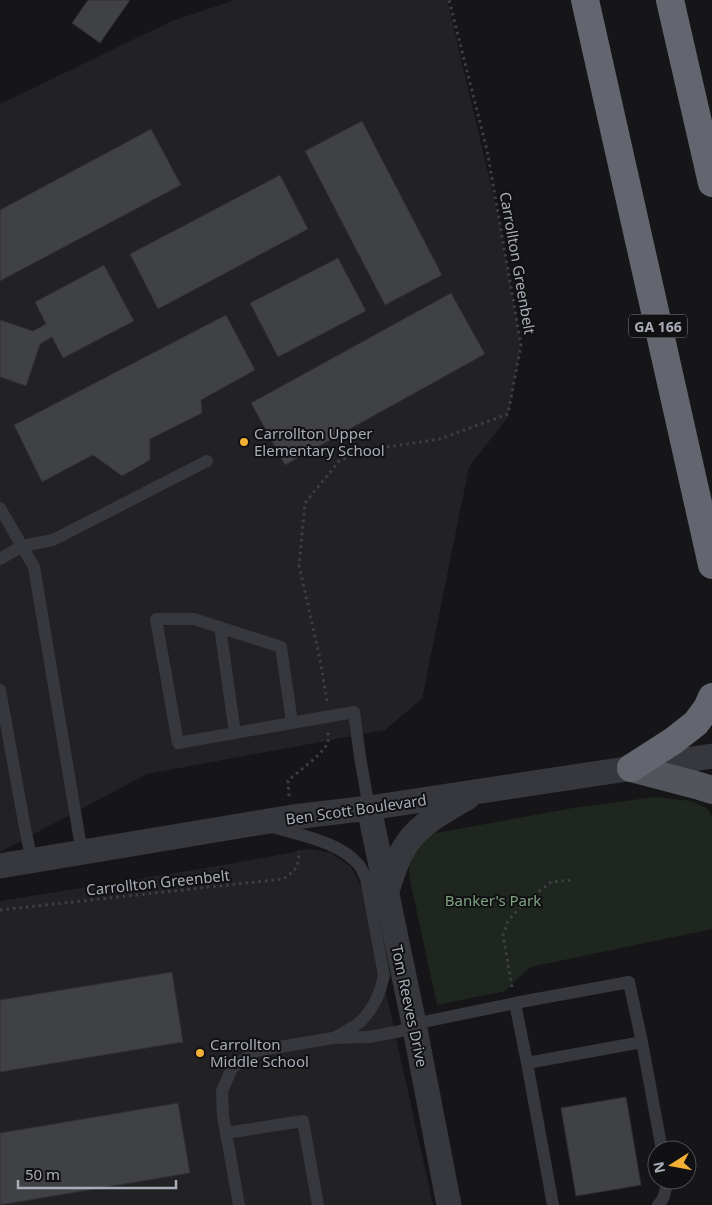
<svg xmlns="http://www.w3.org/2000/svg" width="712" height="1205" viewBox="0 0 712 1205" font-family="'Noto Sans',sans-serif">
  <style>
    .built { fill: #222225 }
    .green { fill: #1e261f }
    .building { fill: #404145; stroke: #303034 }
    .lines { fill: none; stroke-linecap: round; stroke-linejoin: round }
    .path { stroke: #3d3f44; stroke-width: 3; stroke-dasharray: 2.5 4; stroke-linecap: butt }
    .lane { stroke: #37383d; stroke-width: 12 }
    .street { stroke: #37383d; stroke-width: 25 }
    .primary { stroke: #53555c; stroke-width: 28 }
    .highway { stroke: #63666e; stroke-width: 28 }
    .poi-dot { fill: #f2b134; stroke: #111113; stroke-width: 2 }
    .labels { text-anchor: middle; dominant-baseline: central; stroke-width: 4; stroke-linejoin: round; paint-order: stroke }
    .shield { fill: #111113; stroke: #7b7e86; stroke-width: 1 }
    .shield-label { font-size: 14px; font-weight: bold; fill: #a8adb8 }
    .street-label { font-size: 15px; fill: #a8adb8; stroke: #111113 }
    .poi-label { font-size: 15px; fill: #a8adb8; stroke: #111113; text-anchor: start }
    .park-label { font-size: 15px; fill: #7fa381; stroke: #111113 }
  </style>
  <rect width="100%" height="100%" fill="#161618"/>
  <path class="built" d="M235,0H447L500,224L521,345L508,417L469,467L422,699L385,730L147,774L0,852V104L172,21Z
    M310,849L331,853L351,867L364,893L433,1205H0V901L224,865Z"/>
  <path class="green" d="M655,797L691,801L708,809L712,816V929L530,967L505,991L437,1005L409,875L410,854L419,841L436,833L573,808Z"/>
  <path class="building" d="M88,0H130L100,43L72,23Z
    M362,121L442,275L385,305L305,151Z
    M151,129L181,185L0,281V210Z
    M280,175L308,229L158,309L130,254Z
    M338,258L366,311L278,357L250,303Z
    M104,265L134,321L63,358L52,337L40,344L26,386L0,377V320L33,331L46,324L35,302Z
    M451,293L485,354L285,465L251,403Z
    M226,315L255,370L201,400L202,413L150,439V460L122,476L93,455L42,482L14,425Z
    M172,972L183,1042L0,1072V1000Z
    M626,1097L641,1185L576,1196L561,1108Z
    M178,1103L190,1173L0,1205V1133Z"/>
  <g class="lines">
    <path class="path" d="M327,701L320,659L299,565L305,503L340,460L374,449L440,439L508,414L521,345L487,150L449,0
      M289,796L288,781C299,770 320,757 327,744C329,741 328,737 328,732
      M0,910L283,879C296,871 299,866 299,851
      M512,987L503,935L508,921L524,903L551,882L574,880"/>
    <path class="lane" d="M0,508L34,567L82,853
      M0,559L22,546L53,540L207,461
      M220,627L235,733
      M0,690L25,828L32,861
      M292,722L281,647L194,619H156L178,743L354,712L360,757L369,808
      M269,826C298,835 339,841 359,865C362,869 364,874 366,879L384,975C380,996 372,1013 355,1026C348,1030 341,1034 334,1038
      M642,1042L662,1150
      M527,1063L553,1205
      M226,1133L303,1121L318,1205
      M239,1205L223,1116L222,1091L232,1068L256,1051L333,1038L369,1037L401,1031L414,1024L515,1003L629,982L642,1042L527,1063L515,1003
      M658,1205C665,1199 666,1189 667,1180"/>
    <path class="street" d="M369,808L414,1024L449,1205
      M0,866L293,817L369,808L712,756
      M386,894C391,879 395,863 403,850C416,825 445,811 468,797"/>
    <path class="primary" d="M631,768L696,785L712,790"/>
    <path class="highway" d="M585,0L712,565
      M670,0L712,183
      M631,768L673,741L696,723L707,708L712,697"/>
  </g>
  <g class="poi-dot">
    <circle cx="244" cy="442" r="5"/>
    <circle cx="200" cy="1053" r="5"/>
  </g>
  <g class="labels">
    <rect class="shield" x="629" y="314.5" width="58" height="23" rx="4"/>
    <g class="shield-label">
      <text x="658" y="326">GA 166</text>
    </g>
    <g class="street-label">
      <text transform="translate(518 263) rotate(80)">Carrollton Greenbelt</text>
      <text transform="translate(356 809) rotate(-8)">Ben Scott Boulevard</text>
      <text transform="translate(158 882) rotate(-6)">Carrollton Greenbelt</text>
      <text transform="translate(410 1006) rotate(78)">Tom Reeves Drive</text>
    </g>
    <g class="poi-label">
      <text x="254" y="433">Carrollton Upper<tspan x="254" dy="17">Elementary School</tspan></text>
      <text x="210" y="1044">Carrollton<tspan x="210" dy="17">Middle School</tspan></text>
    </g>
    <g class="park-label">
      <text x="493" y="900">Banker's Park</text>
    </g>
  </g>
  <g transform="translate(672 1165) rotate(259)"><circle r="24" fill="#111113" stroke="#4d4f55"/>
  <path d="M0-4L9 19L0 12L-9 19Z" fill="#f2b134"/>
  <text y="-8" font-size="14" font-weight="bold" text-anchor="middle" fill="#a8adb8">N</text>
  </g>
  <path d="M18 1180v8h158v-8" fill="none" stroke="#a8adb8" stroke-width="2.5"/>
  <text x="25" y="1180" font-size="15" fill="#a8adb8" stroke="#111113" stroke-width="4" paint-order="stroke">50 m</text>
</svg>
